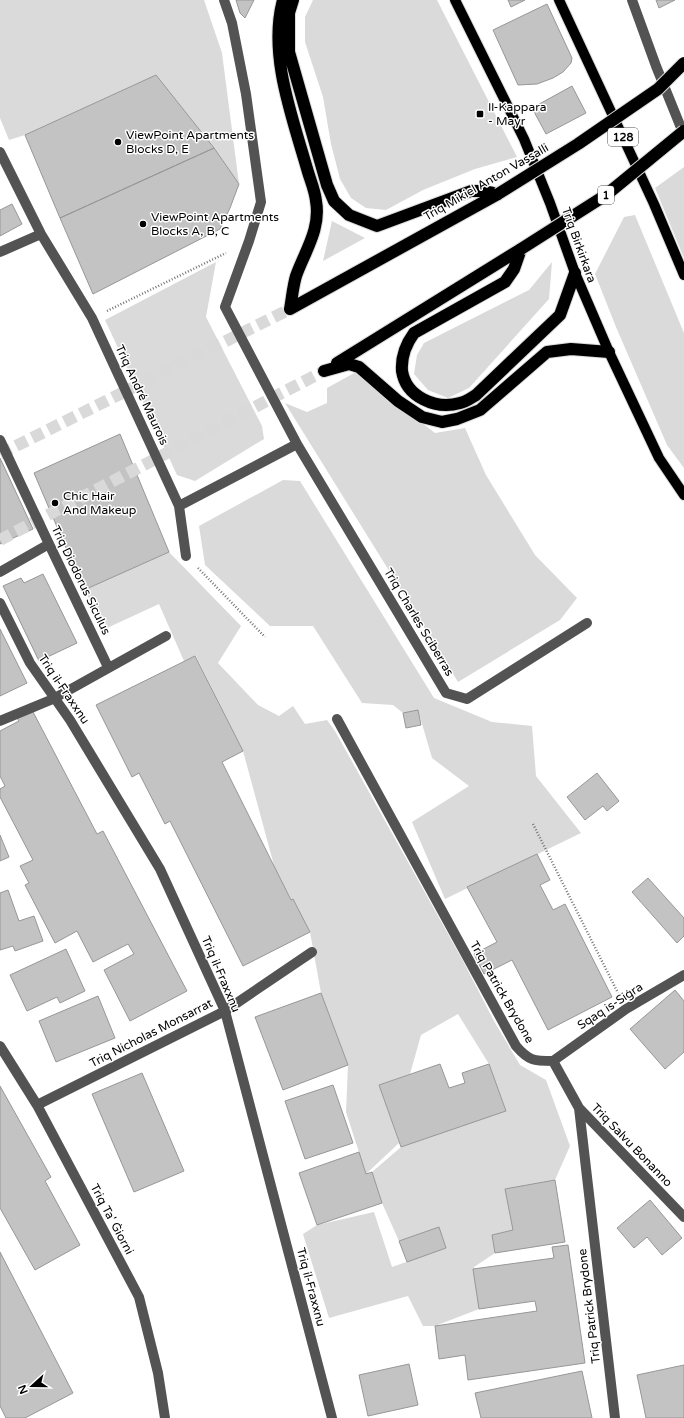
<svg xmlns="http://www.w3.org/2000/svg" width="684" height="1418" viewBox="0 0 684 1418" font-family="'Varela Round',sans-serif">
  <style>
    .green { fill: #dadada }
    .building { fill: #c3c3c3; stroke: #979797 }
    .lines { fill: none; stroke-linecap: round; stroke-linejoin: round }
    .highway-tunnel { stroke: #d9d9d9; stroke-width: 12; stroke-dasharray: 12 6; stroke-linecap: butt }
    .major-casing { stroke: #dbdbdb; stroke-width: 12 }
    .highway-casing { stroke: #dbdbdb; stroke-width: 14 }
    .path { stroke: #757575; stroke-width: 2.5; stroke-dasharray: 1 2; stroke-linecap: butt }
    .minor { stroke: #535353; stroke-width: 10 }
    .major { stroke: #000; stroke-width: 10 }
    .highway { stroke: #000; stroke-width: 12 }
    .highway-bridge-casing { stroke: #dbdbdb; stroke-width: 14; stroke-linecap: butt }
    .highway-bridge { stroke: #000; stroke-width: 12 }
    .poi-dot { fill: #000; stroke: #fff; stroke-width: 1.5 }
    .labels { text-anchor: middle; dominant-baseline: central; stroke-width: 3; stroke-linejoin: round; paint-order: stroke }
    .shield { fill: #fff; stroke: #4c4c4c; stroke-width: 1 }
    .shield-label { font-size: 11px; font-weight: bold; fill: #000 }
    .poi-label { font-size: 12px; fill: #000; stroke: #fff; text-anchor: start }
    .street-label { font-size: 12px; fill: #000; stroke: #fff }
  </style>
  <rect width="100%" height="100%" fill="#fff"/>
  <path class="green" d="M0,0H204L222,53L239,184L214,148L156,75L25,135L9,140L0,118Z
    M313,0H437L517,157L475,169L423,190L386,210L366,208L351,198L340,179L331,144L323,97L305,42V17Z
    M684,167V258L655,188Z
    M635,215L684,333V468L667,445L616,327L595,274L624,217Z
    M332,221L365,238L323,261Z
    M216,262L206,317L262,426L264,439L195,481L177,475L105,320Z
    M552,262L549,299L469,388L448,398L428,390L414,374L417,355L424,343L529,290Z
    M356,372L435,433L465,428L486,475L535,555L577,598L560,620L458,682L285,403L307,412L327,403V388Z
    M283,480L300,481L434,698L492,722L532,726L536,776L581,833L445,899L412,822L469,786L432,758L418,710L403,713L393,705L362,703L313,626H270L205,565L199,526Z
    M169,552L241,626L218,663L258,705L279,716L293,706L305,724L327,720L335,731L462,959L494,1021L520,1065L546,1080L570,1146L555,1180L506,1189L513,1230L492,1235L495,1253L474,1267L479,1309L435,1326H423L408,1296L329,1318L303,1234L317,1225L374,1212L392,1267L446,1248L439,1227L399,1241L382,1203L372,1172L401,1147L506,1110L489,1064L458,1014L421,1035L410,1074L379,1085L399,1143L366,1174L346,1112L348,1065L321,993L310,932L293,899L291,900L275,869L243,751L196,656L184,661L159,604L107,628L84,590Z"/>
  <path class="building" d="M236,0H254L245,18L240,13Z
    M508,0H525L511,7Z
    M656,0H675L659,8Z
    M547,4L572,58L571,63L563,72L553,78L537,84L518,85L493,30Z
    M156,75L214,148L60,218L25,135Z
    M572,86L586,113L546,134L532,108Z
    M214,148L239,184L230,208L220,229L93,294L60,218Z
    M12,204L22,224L0,236V210Z
    M120,434L169,552L84,590L34,473Z
    M0,458L33,529L0,544Z
    M43,574L77,643L39,661L3,586L21,578L24,583Z
    M0,629L27,683L0,696Z
    M195,656L243,751L222,762L291,900L293,899L310,932L243,966L170,821L165,824L139,773L132,777L96,705Z
    M32,710L97,834L103,831L187,991L130,1021L104,970L134,954L128,944L93,962L77,931L55,943L25,885L29,883L20,866L33,860L0,797V789L5,786L0,776V731L19,721L17,718Z
    M418,710L421,725L406,728L403,713Z
    M597,773L619,801L607,811L603,806L585,820L567,797Z
    M0,835L9,857L0,861Z
    M537,854L550,880L540,885L553,910L565,904L612,997L548,1030L512,960L484,974L474,954L497,942L467,887Z
    M648,878L684,918V936L677,943L632,892Z
    M8,890L19,921L34,916L43,941L15,951L13,946L0,950V893Z
    M66,949L85,991L60,1003L57,997L27,1011L10,975Z
    M675,990L684,1001V1052L665,1069L630,1029Z
    M321,993L348,1065L283,1090L255,1017Z
    M98,996L115,1038L56,1062L39,1021Z
    M440,1064L449,1088L465,1083L462,1073L489,1064L506,1111L401,1147L379,1085Z
    M142,1073L184,1171L134,1192L92,1094Z
    M333,1085L353,1143L305,1159L285,1101Z
    M0,1086L51,1177L45,1181L80,1245L35,1270L0,1208Z
    M359,1152L366,1174L372,1172L382,1203L317,1225L299,1173Z
    M555,1180L565,1242L495,1253L492,1235L513,1230L505,1189Z
    M650,1200L682,1238L662,1255L647,1237L634,1248L617,1228Z
    M439,1227L446,1248L407,1262L399,1241Z
    M568,1245L585,1363L468,1380L465,1355L439,1359L435,1326L537,1311L535,1301L479,1309L473,1269L554,1258L552,1247Z
    M0,1252L73,1393L25,1418H6L0,1406Z
    M409,1364L418,1405L368,1416L359,1375Z
    M684,1365V1418H646L637,1375Z
    M582,1371L592,1418H481L475,1393Z"/>
  <g class="lines">
    <path class="highway-tunnel" d="M0,454L290,309
      M0,540L324,371"/>
    <g class="major-casing">
      <path id="major" d="M455,0L524,139L550,203L575,273L609,352L659,458L684,495
        M559,0L654,204L684,275"/>
    </g>
    <g class="highway-casing">
      <path id="highway" d="M283,0C268,55 293,119 308,172C311,182 315,191 316,201C321,229 305,251 296,276C293,286 292,298 290,309
        M293,0L289,13V52L327,185L334,201L349,215L377,226L471,191H483L498,194
        M521,249L514,269L505,282L414,333C406,344 401,357 402,371C406,397 436,410 460,403C466,402 471,398 476,395L560,315L575,273
        M290,309L498,194
        M337,363L521,249
        M324,371L349,364L359,367L398,401L422,417L442,422L457,419L480,410L547,352L571,349L609,352"/>
    </g>
    <path class="path" d="M107,311L226,253
      M198,568L265,637
      M533,824L618,993"/>
    <path class="minor" d="M224,0L232,23L246,94L261,202L249,241L225,307L297,444L446,693L467,699L587,623
      M632,0L656,66L684,135
      M0,152L41,234L92,318L179,506L186,556
      M0,252L41,234
      M0,440L49,544L108,667
      M179,506L297,444
      M0,572L49,544
      M0,603L30,663L70,720L160,869L225,1011L332,1418
      M337,719L516,1046C529,1061 534,1061 553,1061L579,1108L615,1418
      M0,721L53,699L166,636
      M0,1046L37,1105L139,1297L158,1373L165,1418
      M553,1061L626,1009L684,975
      M37,1105L225,1011L312,952
      M579,1108L684,1217"/>
    <use href="#major" class="major"/>
    <use href="#highway" class="highway"/>
    <g class="highway-bridge-casing">
      <path id="highway-bridge" d="M498,194L578,144L658,89L684,63
        M521,249L606,195L684,131"/>
    </g>
    <use href="#highway-bridge" class="highway-bridge"/>
  </g>
  <g class="poi-dot">
    <rect x="476" y="110" width="8" height="8" rx="2"/>
    <circle cx="118" cy="142" r="4"/>
    <circle cx="143" cy="224" r="4"/>
    <circle cx="55" cy="503" r="4"/>
  </g>
  <g class="labels">
    <g class="shield">
      <rect x="608" y="128" width="30" height="18" rx="3"/>
      <rect x="598" y="186" width="16" height="18" rx="3"/>
    </g>
    <g class="shield-label">
      <text x="623" y="137">128</text>
      <text x="606" y="195">1</text>
    </g>
    <g class="poi-label">
      <text x="488" y="107">Il-Kappara<tspan x="488" dy="14">- Mayr</tspan></text>
      <text x="126" y="135">ViewPoint Apartments<tspan x="126" dy="14">Blocks D, E</tspan></text>
      <text x="151" y="217">ViewPoint Apartments<tspan x="151" dy="14">Blocks A, B, C</tspan></text>
      <text x="63" y="496">Chic Hair<tspan x="63" dy="14">And Makeup</tspan></text>
    </g>
    <g class="street-label">
      <text transform="translate(486 182) rotate(-30)">Triq Mikiel Anton Vassalli</text>
      <text transform="translate(579 245) rotate(70)">Triq Birkirkara</text>
      <text transform="translate(142 395) rotate(65)">Triq André Maurois</text>
      <text transform="translate(81 580) rotate(64)">Triq Diodorus Siculus</text>
      <text transform="translate(419 622) rotate(59)">Triq Charles Sciberras</text>
      <text transform="translate(64 689) rotate(56)">Triq il-Fraxxnu</text>
      <text transform="translate(221 974) rotate(67)">Triq il-Fraxxnu</text>
      <text transform="translate(502 992) rotate(60)">Triq Patrick Brydone</text>
      <text transform="translate(610 1006) rotate(-33)">Sqaq is-Siġra</text>
      <text transform="translate(151 1033) rotate(-27)">Triq Nicholas Monsarrat</text>
      <text transform="translate(632 1145) rotate(46)">Triq Salvu Bonanno</text>
      <text transform="translate(112 1219) rotate(62)">Triq Ta' Ġiorni</text>
      <text transform="translate(311 1287) rotate(75)">Triq il-Fraxxnu</text>
      <text transform="translate(589 1306) rotate(-97)">Triq Patrick Brydone</text>
    </g>
  </g>
  <g transform="translate(32 1386) rotate(249)" stroke="#ffffff" stroke-width="3" paint-order="stroke">
  <path d="M0-3L7 15L0 10L-7 15Z" fill="#000000"/>
  <text y="-6" font-size="11" font-weight="bold" text-anchor="middle" fill="#000000">N</text>
  </g>
</svg>
